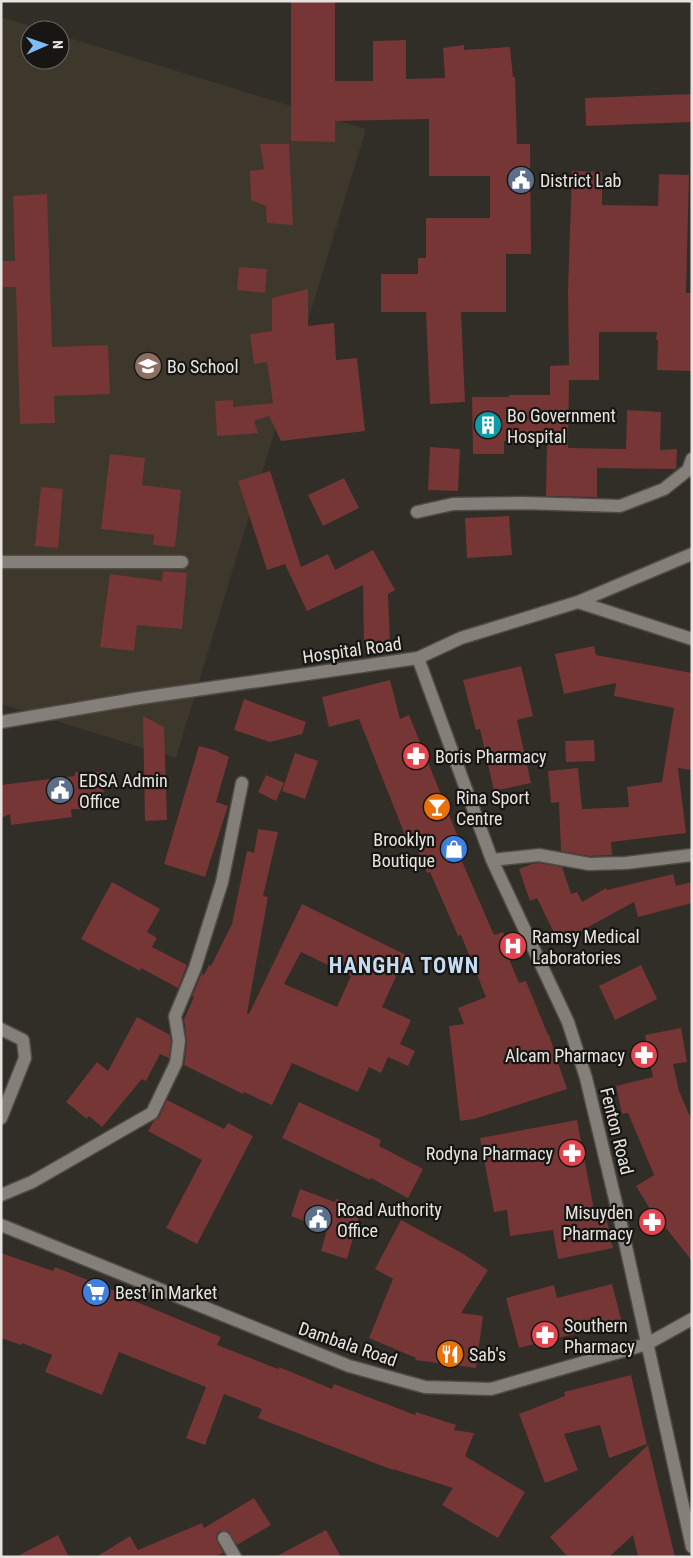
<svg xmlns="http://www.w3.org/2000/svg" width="693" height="1558" viewBox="0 0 693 1558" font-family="'Roboto Condensed',sans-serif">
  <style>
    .built { fill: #3e372c }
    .building { fill: #753635; fill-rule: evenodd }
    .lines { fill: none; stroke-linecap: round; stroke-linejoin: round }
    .minor-casing { stroke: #4f4b46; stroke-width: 15 }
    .minor { stroke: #847f78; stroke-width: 12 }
    .labels { text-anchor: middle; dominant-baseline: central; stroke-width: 4.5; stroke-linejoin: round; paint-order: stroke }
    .poi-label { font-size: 18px; fill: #e7e4e0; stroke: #171613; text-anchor: start }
    .street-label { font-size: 18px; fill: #e7e4e0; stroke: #171613 }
    .district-label { font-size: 22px; font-weight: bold; letter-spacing: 1px; fill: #c5dcf3; stroke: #171613 }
  </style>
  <rect width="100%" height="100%" fill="#312d27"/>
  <path class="built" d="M1,17L43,30H30V60H60V35L366,129L176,758L1,704Z"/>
  <path class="building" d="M291,1H335V81H373V41L406,40V79L445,78L443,48L464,45V50L510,47L513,77H515L517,144H530L531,254H506V312H461L465,402L430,404L426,312H381V274H418V258H426V218H490V176H429V119L335,121V142L291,141Z
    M692,94V122L586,126L585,98Z
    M260,144H289L293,225L267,223L266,206L251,200L250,171L264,169Z
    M572,171L602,172V205L658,206L659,174L689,175L686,293H692V371L657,370L658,340H656L657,332H599V380H569L568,448L626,449L627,410L661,412L660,450L677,449L676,469L597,468V497L546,496L547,442L504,441V454H473L472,397H509V395H550V366L569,365L568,290Z
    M47,194L52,347L108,345L110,394L54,396L55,423L20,424L16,287H1V261H15L13,196Z
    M239,267L267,269L265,293L237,290Z
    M308,289V326L334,323L336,360L357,358L365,431L281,441L269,416L254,421L258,433L217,436L215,401L233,400V407L273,403L267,362L254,364L250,334L272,331V298Z
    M430,447L460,449L458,491L428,490Z
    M110,454L145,458L142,485L181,490L175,547L153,545L154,535L101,529Z
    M270,471L301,567L328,554L335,570L373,550L395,590L388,594L390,646L364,647L363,585L307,611L285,564L267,570L238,481Z
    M344,478L359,508L323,526L308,495Z
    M41,487L63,489L58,548L35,546Z
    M509,516L512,555L467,558L465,518Z
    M163,571L187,573L182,629L137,625L134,651L100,647L110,574L162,581Z
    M594,646L596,655L692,673V770L678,768L686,833L611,842L612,855L590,856L561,851L559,802L551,803L548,771L578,768L582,809L629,807L627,787L662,782L674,708L614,696L616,683L564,694L555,654Z
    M521,666L533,716L517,720L531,783L494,791L480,729L476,730L463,680Z
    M390,680L400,719L409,715L466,857L461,859L494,935L503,932L510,951L506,952L519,983L526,981L548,1035H549L554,1050L552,1051H554L567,1089L474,1119L460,1121L449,1026L464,1024L458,1008L486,997L461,935L458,936L430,872L427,873L410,833L405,835L359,719L329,727L322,697Z
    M244,699L306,722L302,734L270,742L234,730Z
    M143,716L164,727L167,820L145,821Z
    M594,740L595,761L566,762L565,741Z
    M199,746L214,750L229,757L216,802L228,806L205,877L164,864Z
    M295,753L318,761L305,799L282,791Z
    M75,772H104L103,810L71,809L72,817L11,825L10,814L1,818V785L75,776Z
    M266,775L284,783L276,801L258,792Z
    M258,829L278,832L263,896L268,897L247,1013L249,1014L302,904L406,955L382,1007L411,1020L400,1044L415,1051L408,1066L388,1057L381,1073L369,1067L358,1092L292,1063L272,1105L244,1092L243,1094L184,1065L187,1042L184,1019L194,997L192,996L202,973L204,975L209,965L211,966L232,924L247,851L254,853ZM301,952L351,976L337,1007L284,984Z
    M539,863L562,867L571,894L577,892L582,902L606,888L607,890L673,874L676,886L692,882V903L638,917L634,902L559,943L537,898L530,901L519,869L532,864Z
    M112,882L160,909L147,932L157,938L152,947L187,965L178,988L141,968L140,971L81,939Z
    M641,965L657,999L615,1020L599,986Z
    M137,1017L170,1035L171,1041L169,1058L160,1054L146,1081L142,1079L102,1127L89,1116L87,1119L66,1102L97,1062L108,1071Z
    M681,1028L687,1062L673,1064L679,1091L692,1121V1261L666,1228L663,1230L636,1186L654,1175L628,1113L622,1114L616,1086L653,1077L645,1035Z
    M167,1100L224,1129L228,1123L253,1136L197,1244L166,1228L202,1160L148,1131L153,1122L159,1117Z
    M299,1102L381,1140L379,1146L423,1169L408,1198L371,1178L370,1180L282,1138Z
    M577,1120L594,1210L604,1208L613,1248L558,1259L553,1230L510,1236L507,1210L494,1212L480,1138Z
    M300,1189L335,1202L336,1199L362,1207L347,1259L321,1251L327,1230L291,1216Z
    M401,1220L460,1252L488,1270L461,1313L483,1316L476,1368L415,1360L416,1358L369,1338L393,1279L375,1269Z
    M1,1253L53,1271L55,1267L133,1298L132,1300L221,1337L217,1345L278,1369L279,1367L332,1389L334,1384L415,1415L416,1412L456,1425L454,1430L474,1433L465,1456L525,1492L498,1538L442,1505L453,1488L393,1469V1470L258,1418L262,1409L224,1394L205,1445L186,1438L206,1387L119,1352L102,1395L45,1372L52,1355L22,1343L21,1345L1,1338Z
    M612,1284L622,1322L519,1348L506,1298L554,1285L557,1298Z
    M631,1375L647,1444L609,1458L600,1425L564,1434L578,1470L545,1483L519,1414L565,1396L564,1392Z
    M648,1445L675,1557H638L633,1535L609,1557H568L550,1537Z
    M254,1498L271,1525L237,1545L228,1531H220L217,1534L216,1538L223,1553L214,1557H96L130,1536L138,1550L202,1523L204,1528Z
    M326,1530L341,1557H275Z
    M58,1535L69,1557H16Z"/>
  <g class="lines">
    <g class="minor-casing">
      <path id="minor" d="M417,512L453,504L522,503L620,506L664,489L688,470L692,459
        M1,562H182
        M578,602L692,639
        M418,658L492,860L568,1022L586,1078L621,1224L692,1547
        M1,722L140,698L418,658L461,638L578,602L692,554
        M492,860L539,855L589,864L626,863L692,855
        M1,1029L23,1040L25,1058L1,1118
        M1,1195L32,1182L152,1113L176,1063L179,1041L175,1016L195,968L222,882L242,783
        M1,1225L349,1366L425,1387L491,1389L647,1344L692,1319
        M224,1538L235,1557"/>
    </g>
    <use href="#minor" class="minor"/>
  </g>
  <defs>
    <g id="civic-disc" transform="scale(1.4375)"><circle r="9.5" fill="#5c6f8a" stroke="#171613"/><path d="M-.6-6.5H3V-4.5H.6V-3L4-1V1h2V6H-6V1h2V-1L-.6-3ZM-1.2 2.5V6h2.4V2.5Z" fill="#fff"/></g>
    <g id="school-disc" transform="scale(1.4375)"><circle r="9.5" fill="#8d6e63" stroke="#171613"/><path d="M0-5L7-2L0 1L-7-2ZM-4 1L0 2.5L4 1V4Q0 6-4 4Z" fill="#fff"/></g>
    <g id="building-disc" transform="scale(1.4375)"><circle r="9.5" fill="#0f9aa8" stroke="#171613"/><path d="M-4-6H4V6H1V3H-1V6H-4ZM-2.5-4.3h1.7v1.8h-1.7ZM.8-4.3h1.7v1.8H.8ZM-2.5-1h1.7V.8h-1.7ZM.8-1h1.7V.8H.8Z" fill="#fff"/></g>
    <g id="pharmacy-disc" transform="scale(1.4375)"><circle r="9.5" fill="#e0444e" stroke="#171613"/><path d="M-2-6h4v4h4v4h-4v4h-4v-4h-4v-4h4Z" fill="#fff"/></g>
    <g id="bar-disc" transform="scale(1.4375)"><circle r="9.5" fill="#e8710a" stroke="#171613"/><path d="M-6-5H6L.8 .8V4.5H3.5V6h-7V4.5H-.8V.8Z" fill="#fff"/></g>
    <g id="shop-disc" transform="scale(1.4375)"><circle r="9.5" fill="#3f7fe0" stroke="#171613"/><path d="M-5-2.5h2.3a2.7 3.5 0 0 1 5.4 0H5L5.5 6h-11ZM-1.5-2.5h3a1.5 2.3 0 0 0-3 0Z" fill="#fff"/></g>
    <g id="hospital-disc" transform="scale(1.4375)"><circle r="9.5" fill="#e0444e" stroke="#171613"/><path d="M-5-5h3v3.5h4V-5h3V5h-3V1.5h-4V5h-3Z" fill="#fff"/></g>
    <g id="supermarket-disc" transform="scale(1.4375)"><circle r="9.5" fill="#3f7fe0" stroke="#171613"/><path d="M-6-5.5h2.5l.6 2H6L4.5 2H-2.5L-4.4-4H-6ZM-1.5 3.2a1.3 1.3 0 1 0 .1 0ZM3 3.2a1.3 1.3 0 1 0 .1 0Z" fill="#fff"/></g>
    <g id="restaurant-disc" transform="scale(1.4375)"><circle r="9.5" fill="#e8710a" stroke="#171613"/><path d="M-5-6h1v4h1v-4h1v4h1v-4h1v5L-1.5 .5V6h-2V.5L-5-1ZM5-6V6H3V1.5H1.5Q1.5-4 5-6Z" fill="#fff"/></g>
  </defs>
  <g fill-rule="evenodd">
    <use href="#civic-disc" x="521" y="180"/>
    <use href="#school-disc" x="148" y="366"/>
    <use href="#building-disc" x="488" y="425"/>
    <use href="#pharmacy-disc" x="416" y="756"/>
    <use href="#civic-disc" x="60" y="790"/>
    <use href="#bar-disc" x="437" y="807"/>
    <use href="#shop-disc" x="454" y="849"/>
    <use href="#hospital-disc" x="513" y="946"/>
    <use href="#pharmacy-disc" x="644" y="1055"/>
    <use href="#pharmacy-disc" x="572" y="1153"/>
    <use href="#civic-disc" x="318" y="1219"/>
    <use href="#pharmacy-disc" x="652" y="1222"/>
    <use href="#supermarket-disc" x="96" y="1292"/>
    <use href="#pharmacy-disc" x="545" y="1335"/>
    <use href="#restaurant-disc" x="450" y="1354"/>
  </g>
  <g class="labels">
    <g class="poi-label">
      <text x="540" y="180">District Lab</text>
      <text x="167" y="366">Bo School</text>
      <text x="507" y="415">Bo Government<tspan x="507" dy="21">Hospital</tspan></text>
      <text x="435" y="756">Boris Pharmacy</text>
      <text x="79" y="780">EDSA Admin<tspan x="79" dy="21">Office</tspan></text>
      <text x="456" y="797">Rina Sport<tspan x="456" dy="21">Centre</tspan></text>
      <text x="435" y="839" text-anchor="end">Brooklyn<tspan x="435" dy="21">Boutique</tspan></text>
      <text x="532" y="936">Ramsy Medical<tspan x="532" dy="21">Laboratories</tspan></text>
      <text x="625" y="1055" text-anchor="end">Alcam Pharmacy</text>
      <text x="553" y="1153" text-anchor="end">Rodyna Pharmacy</text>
      <text x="337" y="1209">Road Authority<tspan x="337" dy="21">Office</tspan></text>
      <text x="633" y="1212" text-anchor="end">Misuyden<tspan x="633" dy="21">Pharmacy</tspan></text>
      <text x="115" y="1292">Best in Market</text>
      <text x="564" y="1325">Southern<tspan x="564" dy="21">Pharmacy</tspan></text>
      <text x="469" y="1354">Sab's</text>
    </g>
    <g class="street-label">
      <text transform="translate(352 650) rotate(-8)">Hospital Road</text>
      <text transform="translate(617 1131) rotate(76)">Fenton Road</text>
      <text transform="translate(348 1344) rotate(19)">Dambala Road</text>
    </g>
    <g class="district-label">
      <text x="404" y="965">HANGHA TOWN</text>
    </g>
  </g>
  <rect width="693" height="1558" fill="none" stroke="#e7e4e0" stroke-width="5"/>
  <g transform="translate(45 45) rotate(88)"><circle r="24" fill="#171613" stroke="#6a6865"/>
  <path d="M0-4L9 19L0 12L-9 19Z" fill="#7fbdfa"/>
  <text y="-8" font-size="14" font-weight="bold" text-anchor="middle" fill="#e7e4e0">N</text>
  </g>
</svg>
